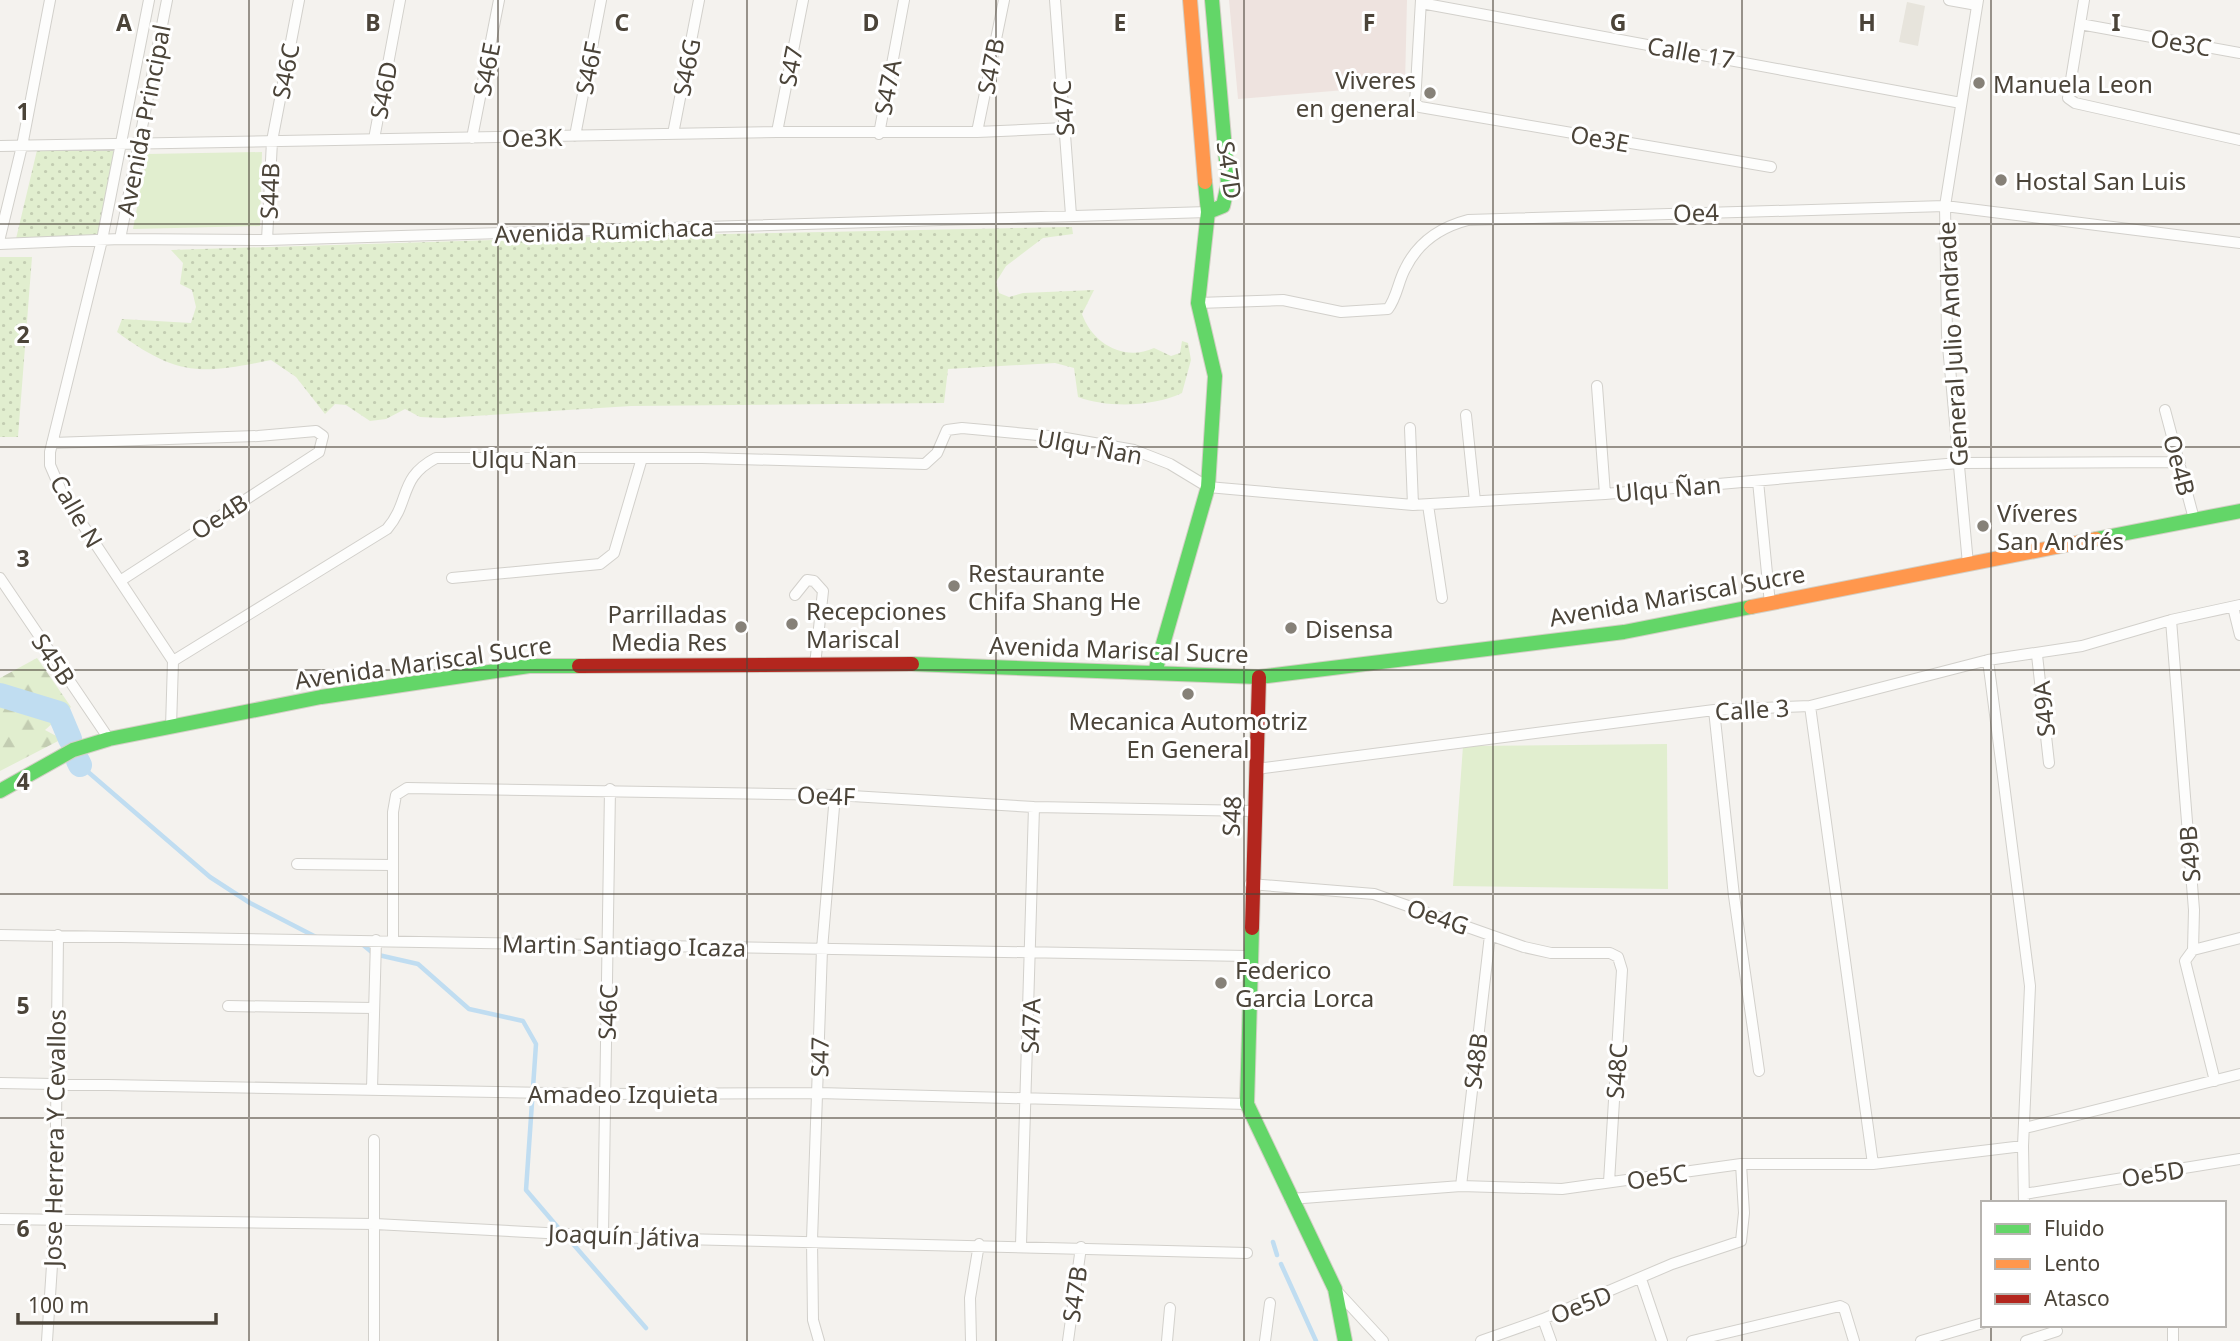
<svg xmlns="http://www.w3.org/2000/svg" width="2240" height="1341" viewBox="0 0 2240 1341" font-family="'Noto Sans',sans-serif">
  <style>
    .residential { fill: #e7e4dc }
    .medical { fill: #eee3df }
    .grass { fill: url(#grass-dots) }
    .forest { fill: url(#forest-firs) }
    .green { fill: #e1eecf }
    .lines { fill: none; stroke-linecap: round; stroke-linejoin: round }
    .stream { stroke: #c0ddf1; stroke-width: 4.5 }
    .river { stroke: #c0ddf1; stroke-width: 24 }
    .street-casing { stroke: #d2d0cb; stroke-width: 12 }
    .fast-casing { stroke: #d3cfc5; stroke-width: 16 }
    .slow-casing { stroke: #d3cfc5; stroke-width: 16 }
    .jam-casing { stroke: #d3cfc5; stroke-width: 16 }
    .street { stroke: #fdfdfc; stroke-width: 10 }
    .fast { stroke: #63d668; stroke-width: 14 }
    .slow { stroke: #ff974d; stroke-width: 14 }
    .jam { stroke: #b3261e; stroke-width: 14 }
    .grid { fill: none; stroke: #4b4439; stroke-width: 2; stroke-opacity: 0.55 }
    .poi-dot { fill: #868178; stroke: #fff; stroke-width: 2.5 }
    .labels { text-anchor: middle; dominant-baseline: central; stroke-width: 6; stroke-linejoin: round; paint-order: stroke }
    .street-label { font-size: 24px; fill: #4b4439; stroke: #fff }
    .poi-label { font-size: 24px; fill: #4b4439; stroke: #fff; text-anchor: start }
    .grid-label { font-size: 23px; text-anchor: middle; font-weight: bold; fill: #4b4439; stroke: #fff; stroke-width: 6; stroke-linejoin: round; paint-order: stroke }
  </style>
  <defs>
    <pattern id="grass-dots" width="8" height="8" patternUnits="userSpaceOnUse" patternTransform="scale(1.75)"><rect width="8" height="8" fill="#e1eecf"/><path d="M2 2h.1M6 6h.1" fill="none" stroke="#c3cdb2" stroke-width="1.8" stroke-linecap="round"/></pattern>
    <pattern id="forest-firs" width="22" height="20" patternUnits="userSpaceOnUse" patternTransform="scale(1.75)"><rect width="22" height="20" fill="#e1eecf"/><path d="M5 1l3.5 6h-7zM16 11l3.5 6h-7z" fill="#c3cdb2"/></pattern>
  </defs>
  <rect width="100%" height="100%" fill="#f4f2ee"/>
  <path class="residential" d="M1907,2L1925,6L1918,46L1899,42Z"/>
  <path class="medical" d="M1229,0H1407L1405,85L1238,99Z"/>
  <path class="grass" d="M122,144L102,240L15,243L38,146Z
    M1072,227L1073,234L1043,238L1006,266L996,282L999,293L1009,297L1023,293L1094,290L1082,314C1092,343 1124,362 1154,348L1171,356L1180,353L1182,341L1188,343L1191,360L1182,393C1153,407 1107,408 1078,397L1074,368L1055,363L948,369L944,403L631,406L442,418L420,417L405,409L386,419L370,421L346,405L335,404L325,414L296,377L271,360C200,375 177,376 117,332L122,319L191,323L196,307L192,290L180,284L183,263L171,250L620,236Z
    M0,257H32L18,437H0Z"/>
  <path class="forest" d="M37,658L71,707L45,730L62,739L0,771V678Z"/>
  <path class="green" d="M262,152L260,226L133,229L147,154Z
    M1667,744L1668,889L1453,886L1463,746Z"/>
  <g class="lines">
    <path class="stream" d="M80,765L210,877L250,903L316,937
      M362,944L374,954L418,964L469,1009L523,1021L536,1044L526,1190L561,1231
      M567,1237L646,1328
      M1273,1242L1277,1255
      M1281,1264L1316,1341"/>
    <path class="river" d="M0,695L59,713L70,739
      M78,761L80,765"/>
    <g class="street-casing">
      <path id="street" d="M149,0L102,240L50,452V465L63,495L173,661L171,727
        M1055,0L1071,215
        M1421,0L1415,103L1420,107L1771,167
        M1949,0L1977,5
        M2084,0L2068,98L2075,103L2240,140
        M1421,3L1961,103
        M2080,24L2240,53
        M777,132L803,0
        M977,132L1004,0
        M673,134L699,0
        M879,134L904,0
        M575,136L601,0
        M472,138L499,0
        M374,139L400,0
        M0,146L777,132H977L1065,128
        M0,237L22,146L50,0
        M120,239L167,0
        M267,240L272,141L299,0
        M0,244L120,239L267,240L1208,212
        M1198,303L1283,300L1341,312L1388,309C1397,297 1398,282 1405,269C1418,242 1441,227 1468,220L1945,206L2240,243
        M1597,386L1605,494
        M2165,410L2194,519
        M1466,415L1475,501
        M1410,428L1413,505
        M52,443L258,436L316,431L323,436L319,452L120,581
        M1758,481L1770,604
        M1428,505L1442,598
        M1968,564L1947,335L1945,206L1978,0
        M0,578L109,739
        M452,578L600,564L614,553L642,458
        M795,595L807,580L814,581L823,591L815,665
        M2233,607L2240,635
        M2171,620L2194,910L2193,950L2185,961L2215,1081
        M2037,655L2049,763
        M1988,660L2030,986L2023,1146L2024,1203
        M173,661L387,529C411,501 398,478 436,458H702L925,464L937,453L947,430L962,428L1060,437L1134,450L1170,464L1208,487L1413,505L1605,494L1958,463L2180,462
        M1810,706L1873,1164
        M1714,710L1734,896L1759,1071
        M1256,769L1714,710L1810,706L1988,660L2082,646L2171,620L2240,605
        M297,864L392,865
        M1250,884L1374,894L1524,947L1551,953H1610L1618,957L1622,970L1609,1182
        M0,935L1248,956
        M393,941V812L396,795L407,788L835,795L1034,807L1254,811
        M2193,950L2240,938
        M228,1006L374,1008
        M0,1083L604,1094L818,1093L1247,1104
        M372,1089L376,940
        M2025,1128L2240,1074
        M374,1140V1341
        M1461,1186L1490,935
        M2024,1194L2240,1159
        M1290,1199L1461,1186L1562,1189L1741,1164H1873L2023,1146
        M0,1219L375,1224L641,1238L1247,1253
        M603,1235L610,789
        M1021,1245L1034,807
        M1641,1279L1662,1341
        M1335,1289L1383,1341
        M1543,1319L1551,1341
        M47,1341L55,1220L58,935
        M819,1341L813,1320L812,1240L822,949L835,795
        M971,1341L970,1298L979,1244
        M1068,1341L1081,1247
        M1167,1341L1170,1308
        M1265,1341L1270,1303
        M1481,1341L1543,1319L1672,1264L1741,1241L1744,1213L1741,1164
        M1692,1341L1840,1306L1844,1308L1854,1341
        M1921,1341L1983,1323
        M2026,1341L2057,1331
        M2173,1341V1325"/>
    </g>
    <g class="fast-casing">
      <path id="fast" d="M1208,212L1223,206L1228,184L1212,0
        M2096,539L2240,511
        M912,664L1259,677L1624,632L1751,607
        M1155,672L1208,487L1215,376L1198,303L1208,212L1205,182
        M0,791L73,750L109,739L321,697L529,666H579
        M1252,928L1247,1104L1335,1289L1345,1341"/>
    </g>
    <g class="slow-casing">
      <path id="slow" d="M1190,0L1205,182
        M1751,607L2096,539"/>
    </g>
    <g class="jam-casing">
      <path id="jam" d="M579,666L912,664
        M1252,928L1259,677"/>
    </g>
    <use href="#street" class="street"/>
    <use href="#fast" class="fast"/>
    <use href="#slow" class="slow"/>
    <use href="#jam" class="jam"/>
  </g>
  <path class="grid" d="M249,0V1341M498,0V1341M747,0V1341M996,0V1341M1244,0V1341M1493,0V1341M1742,0V1341M1991,0V1203M0,224H2240M0,447H2240M0,670H2240M0,894H2240M0,1118H2240M1991,1325V1341"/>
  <g class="poi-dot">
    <circle cx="1979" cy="83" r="7"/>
    <circle cx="1430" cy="93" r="7"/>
    <circle cx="2001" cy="180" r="7"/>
    <circle cx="1983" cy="526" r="7"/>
    <circle cx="954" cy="586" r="7"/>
    <circle cx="792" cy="624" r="7"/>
    <circle cx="741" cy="627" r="7"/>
    <circle cx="1291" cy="628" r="7"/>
    <circle cx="1188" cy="694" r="7"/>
    <circle cx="1221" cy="983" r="7"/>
  </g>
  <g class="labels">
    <g class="street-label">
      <text transform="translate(2181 42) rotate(10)">Oe3C</text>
      <text transform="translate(1691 52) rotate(10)">Calle 17</text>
      <text transform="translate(790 66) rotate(-79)">S47</text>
      <text transform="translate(990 66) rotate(-79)">S47B</text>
      <text transform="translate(686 67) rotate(-79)">S46G</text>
      <text transform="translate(588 68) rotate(-79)">S46F</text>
      <text transform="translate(486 69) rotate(-79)">S46E</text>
      <text transform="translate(285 71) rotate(-79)">S46C</text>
      <text transform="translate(887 87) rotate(-79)">S47A</text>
      <text transform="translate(383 90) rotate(-79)">S46D</text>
      <text transform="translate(1063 108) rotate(-94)">S47C</text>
      <text transform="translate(143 120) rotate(-79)">Avenida Principal</text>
      <text transform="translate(532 137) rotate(-1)">Oe3K</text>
      <text transform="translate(1600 138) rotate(10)">Oe3E</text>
      <text transform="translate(1230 170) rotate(82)">S47D</text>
      <text transform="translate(269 191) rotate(-88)">S44B</text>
      <text transform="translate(1696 212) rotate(-2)">Oe4</text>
      <text transform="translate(604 230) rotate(-2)">Avenida Rumichaca</text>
      <text transform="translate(1952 344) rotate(-93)">General Julio Andrade</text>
      <text transform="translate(1090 446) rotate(10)">Ulqu Ñan</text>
      <text x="524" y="458">Ulqu Ñan</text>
      <text transform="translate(2180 465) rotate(75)">Oe4B</text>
      <text transform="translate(1668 488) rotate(-5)">Ulqu Ñan</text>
      <text transform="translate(77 511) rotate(60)">Calle N</text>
      <text transform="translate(219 516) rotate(-33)">Oe4B</text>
      <text transform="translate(1677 595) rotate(-10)">Avenida Mariscal Sucre</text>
      <text transform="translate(1119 649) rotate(2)">Avenida Mariscal Sucre</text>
      <text transform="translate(54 659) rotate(56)">S45B</text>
      <text transform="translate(423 662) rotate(-8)">Avenida Mariscal Sucre</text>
      <text transform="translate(1752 709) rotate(-3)">Calle 3</text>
      <text transform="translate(2043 709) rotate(-96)">S49A</text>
      <text transform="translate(826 795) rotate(2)">Oe4F</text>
      <text transform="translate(1231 816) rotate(-87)">S48</text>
      <text transform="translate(2189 854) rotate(-94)">S49B</text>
      <text transform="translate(1438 916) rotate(19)">Oe4G</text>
      <text transform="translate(624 945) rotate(1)">Martin Santiago Icaza</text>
      <text transform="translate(607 1012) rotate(-88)">S46C</text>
      <text transform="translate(1030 1026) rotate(-88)">S47A</text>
      <text transform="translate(819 1057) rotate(-89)">S47</text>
      <text transform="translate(1475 1061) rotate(-83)">S48B</text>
      <text transform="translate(1616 1071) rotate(-86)">S48C</text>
      <text x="623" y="1093">Amadeo Izquieta</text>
      <text transform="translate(54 1138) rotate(-89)">Jose Herrera Y Cevallos</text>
      <text transform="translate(2153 1173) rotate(-9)">Oe5D</text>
      <text transform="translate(1657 1176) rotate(-8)">Oe5C</text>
      <text transform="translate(624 1235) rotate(2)">Joaquín Játiva</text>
      <text transform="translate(1074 1294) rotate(-82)">S47B</text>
      <text transform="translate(1581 1304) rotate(-22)">Oe5D</text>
    </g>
    <g class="poi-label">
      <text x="1416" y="79" text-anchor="end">Viveres<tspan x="1416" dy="28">en general</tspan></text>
      <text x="1993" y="83">Manuela Leon</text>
      <text x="2015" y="180">Hostal San Luis</text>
      <text x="1997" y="512">Víveres<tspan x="1997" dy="28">San Andrés</tspan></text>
      <text x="968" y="572">Restaurante<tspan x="968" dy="28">Chifa Shang He</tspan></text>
      <text x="806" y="610">Recepciones<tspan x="806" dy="28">Mariscal</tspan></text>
      <text x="727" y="613" text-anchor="end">Parrilladas<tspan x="727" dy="28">Media Res</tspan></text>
      <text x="1305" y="628">Disensa</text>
      <text x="1188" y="720" text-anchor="middle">Mecanica Automotriz<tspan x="1188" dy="28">En General</tspan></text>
      <text x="1235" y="969">Federico<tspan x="1235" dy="28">Garcia Lorca</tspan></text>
    </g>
  </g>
  <g class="grid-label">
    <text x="124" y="31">A</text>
    <text x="373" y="31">B</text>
    <text x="622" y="31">C</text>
    <text x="871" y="31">D</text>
    <text x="1120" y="31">E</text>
    <text x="1369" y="31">F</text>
    <text x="1618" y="31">G</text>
    <text x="1867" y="31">H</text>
    <text x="2116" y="31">I</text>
    <text x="23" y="120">1</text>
    <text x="23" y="343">2</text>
    <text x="23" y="567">3</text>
    <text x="23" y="790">4</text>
    <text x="23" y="1014">5</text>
    <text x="23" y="1237">6</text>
  </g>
  <rect x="1981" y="1201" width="245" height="126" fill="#ffffff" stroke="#b7b4b0" stroke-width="2"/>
  <rect x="1995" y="1224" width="35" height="10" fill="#63d668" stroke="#b7b4b0" stroke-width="2"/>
  <text x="2044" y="1236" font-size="21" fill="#4b4439">Fluido</text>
  <rect x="1995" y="1259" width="35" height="10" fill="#ff974d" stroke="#b7b4b0" stroke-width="2"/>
  <text x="2044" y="1271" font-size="21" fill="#4b4439">Lento</text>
  <rect x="1995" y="1294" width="35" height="10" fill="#b3261e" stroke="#b7b4b0" stroke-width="2"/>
  <text x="2044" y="1306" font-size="21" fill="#4b4439">Atasco</text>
  <path d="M18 1313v10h198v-10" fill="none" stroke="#4b4439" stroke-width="3.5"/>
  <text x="28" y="1313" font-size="21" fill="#4b4439" stroke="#ffffff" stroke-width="5" paint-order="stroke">100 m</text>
</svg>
